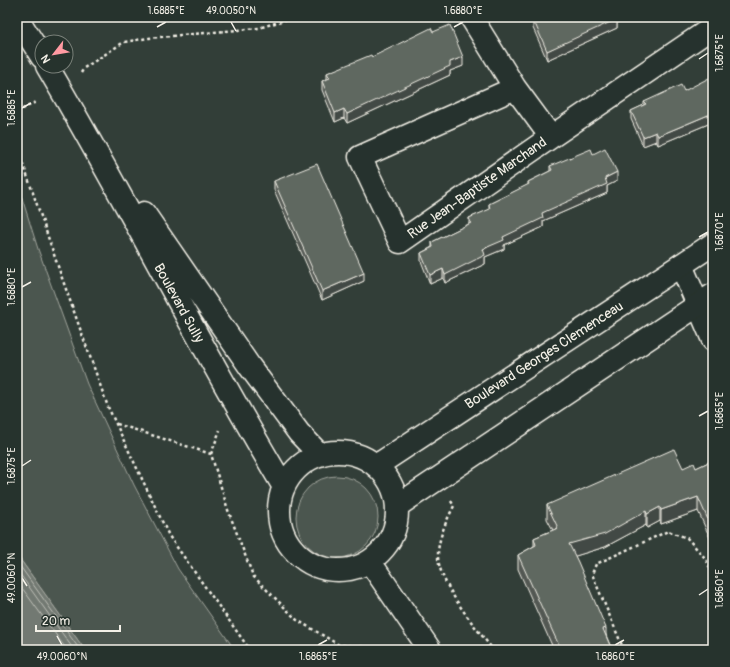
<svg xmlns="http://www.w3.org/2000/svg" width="730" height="667" viewBox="0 0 730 667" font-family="Pangolin,sans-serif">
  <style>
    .green { fill: #4c564f; stroke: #a0a49c }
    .water { fill: #727972; stroke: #a6a9a1 }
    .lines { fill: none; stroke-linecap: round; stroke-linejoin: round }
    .shore { stroke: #c0c1b9; stroke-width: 1 }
    .street-casing { stroke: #f4f1e8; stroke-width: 25 }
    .secondary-casing { stroke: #f4f1e8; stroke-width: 25 }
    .path { stroke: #f4f1e8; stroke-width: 2.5; stroke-dasharray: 3 3; stroke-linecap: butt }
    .street { stroke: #26332d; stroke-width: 22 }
    .secondary { stroke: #26332d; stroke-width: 22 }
    .wall { fill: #525953; stroke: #f4f1e8 }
    .shaded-wall { fill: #424944; stroke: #f4f1e8 }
    .building { fill: #5f6861; stroke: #f4f1e8 }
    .ticks { fill: none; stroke: #f4f1e8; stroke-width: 1.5 }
    .labels { text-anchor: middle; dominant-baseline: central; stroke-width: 3; stroke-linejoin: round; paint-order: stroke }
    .street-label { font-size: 14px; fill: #f4f1e8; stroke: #26332d }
    .neatline { fill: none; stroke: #f4f1e8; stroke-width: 1.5 }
    .ticks-label { font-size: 10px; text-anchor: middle; fill: #f4f1e8 }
  </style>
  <rect width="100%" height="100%" fill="#323e38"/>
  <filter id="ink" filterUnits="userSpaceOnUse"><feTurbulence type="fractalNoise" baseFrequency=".025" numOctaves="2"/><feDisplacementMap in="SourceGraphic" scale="8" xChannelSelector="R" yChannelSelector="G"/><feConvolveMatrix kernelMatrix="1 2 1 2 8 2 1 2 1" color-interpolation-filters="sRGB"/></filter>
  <g filter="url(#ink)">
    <path class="green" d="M17,182L38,249L87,384L134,485L178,569L235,650H85L17,555Z
      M296 517a41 41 0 1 1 82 0a41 41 0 1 1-82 0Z"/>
    <path class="water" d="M17,555L85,650H17Z"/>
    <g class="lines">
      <path class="shore" d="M17,562L80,650
        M17,570L74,650
        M17,581L67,650"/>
      <g class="street-casing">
        <path id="street" d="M471,17L515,88L551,137
          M515,88L360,157L400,242L551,137L713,27
          M681,265L713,340"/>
      </g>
      <g class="secondary-casing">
        <path id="secondary" d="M17,18L42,57
          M47,66C129,205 201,349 284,487
          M144,213L250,367L299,433L320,455
          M279 511a59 59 0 1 1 118 0a59 59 0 1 1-118 0Z
          M376,466L713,244
          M397,506L713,295
          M370,562L430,650"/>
      </g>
      <path class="path" d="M81,73L84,68L124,42L149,38L259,28L294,17
        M17,112L38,101
        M17,146L62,278L108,407L169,536L250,650
        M117,424L211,454L228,510L253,576L297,620L339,645L398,650
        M211,454L220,430
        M451,501L454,506C446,521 438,539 438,555C437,581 475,627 491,647L463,650
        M339,650V645
        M624,650L592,574L596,564L668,531L687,538L706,559L713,576"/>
      <use href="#street" class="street"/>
      <use href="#secondary" class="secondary"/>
    </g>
    <path class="wall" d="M537,17H626L617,21V28L547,60L533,28V19Z
      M433,32L463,66L450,71V75L347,123L344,118L335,122L322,90V81L327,79V73L372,57Z
      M713,80V122L658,145L656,141L643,146L631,119V111L644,105V102L684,91Z
      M593,154L617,181L607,186V193L543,221V227L504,245V249L485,257V264L445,283L443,278L430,284L421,261V253L432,247V242L469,224V218L489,210V204L528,185V182L550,171V166Z
      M274,181L364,281L322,300L274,190Z
      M713,460V545L698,511L661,524L660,521L647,528L646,525L605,547L575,556L606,635L612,650H554L518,569V555L534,546V538L553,530L547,519V505L683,468H696Z"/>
    <path class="shaded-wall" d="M615,17H626L617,21V28L547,60V51Z
      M463,57V66L450,71V75L347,123V114L450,62Z
      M344,109V118L335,122V113Z
      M713,113V122L658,145V136Z
      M656,132V141L643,146V137Z
      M617,172V181L607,186V193L543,221V227L504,245V249L485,257V264L445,283V275L503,237L542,213L605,178Z
      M443,269V278L430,284V275Z
      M364,273V281L322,300V291Z
      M698,497V511L661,524V510Z
      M660,507V521L647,528V514Z
      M646,511V525L605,547L569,558V544Z
      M606,628V642L603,629Z"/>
    <path class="building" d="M537,17H616L617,19L547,51L533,19Z
      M450,25L463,57L450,62V66L347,114L344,109L335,113L322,81L330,78L327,73L371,55L372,57L431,28L433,32Z
      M709,78L710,81L713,80V113L658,136L656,132L643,137L631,111L646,104L644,102L681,85L684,91Z
      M605,148L617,172L605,178L607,184L542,213L543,218L503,237L504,240L483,249L485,255L445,275L443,269L430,275L421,253L433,247L432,242L471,223L469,218L490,209L489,204L529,184L528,182L552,170L550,166L591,149L593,154Z
      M317,164L364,273L322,291L274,181Z
      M674,449L683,468L694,463L696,468L713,460V531L698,497L661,510L660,507L647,514L646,511L605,534L569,544L578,562L606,628L603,629L612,650H561L518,555L536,545L534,538L558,528L547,505Z"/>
  </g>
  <path class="ticks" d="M231,22L236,31M157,27L166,22M454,27L463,22M699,59L708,53M22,108L31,103M699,237L708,232M22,287L31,282M699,416L708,411M22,466L31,460M22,578L27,586M699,595L708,589M57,636L62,645M318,645L327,640M615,645L624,640"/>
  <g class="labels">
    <g class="street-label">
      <text transform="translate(477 188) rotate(-35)">Rue Jean-Baptiste Marchand</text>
      <text transform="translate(179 303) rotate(61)">Boulevard Sully</text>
      <text transform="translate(544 355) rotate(-33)">Boulevard Georges Clemenceau</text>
    </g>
  </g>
  <rect width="730" height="667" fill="none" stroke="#26332d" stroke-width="44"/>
  <g transform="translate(54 54) rotate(239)"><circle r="19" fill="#26332d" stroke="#787f78"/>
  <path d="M0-3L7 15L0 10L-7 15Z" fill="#ff9aa2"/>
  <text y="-6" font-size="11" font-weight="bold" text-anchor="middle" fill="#f4f1e8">N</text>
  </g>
  <path d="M36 625v6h84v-6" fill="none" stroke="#f4f1e8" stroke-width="2"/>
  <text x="42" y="625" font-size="12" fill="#f4f1e8" stroke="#26332d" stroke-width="3" paint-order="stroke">20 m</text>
  <rect x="22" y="22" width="686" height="623" class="neatline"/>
  <g class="ticks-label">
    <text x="166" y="14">1.6885°E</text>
    <text x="231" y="14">49.0050°N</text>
    <text x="463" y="14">1.6880°E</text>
    <text transform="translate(719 53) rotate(-90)" y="4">1.6875°E</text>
    <text transform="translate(11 108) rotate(-90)" y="4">1.6885°E</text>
    <text transform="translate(719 232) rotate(-90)" y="4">1.6870°E</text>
    <text transform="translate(11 287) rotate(-90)" y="4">1.6880°E</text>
    <text transform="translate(719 411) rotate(-90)" y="4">1.6865°E</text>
    <text transform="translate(11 466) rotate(-90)" y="4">1.6875°E</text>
    <text transform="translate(11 578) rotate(-90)" y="4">49.0060°N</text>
    <text transform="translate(719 589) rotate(-90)" y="4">1.6860°E</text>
    <text x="62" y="660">49.0060°N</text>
    <text x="318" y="660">1.6865°E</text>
    <text x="615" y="660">1.6860°E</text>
  </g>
</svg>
